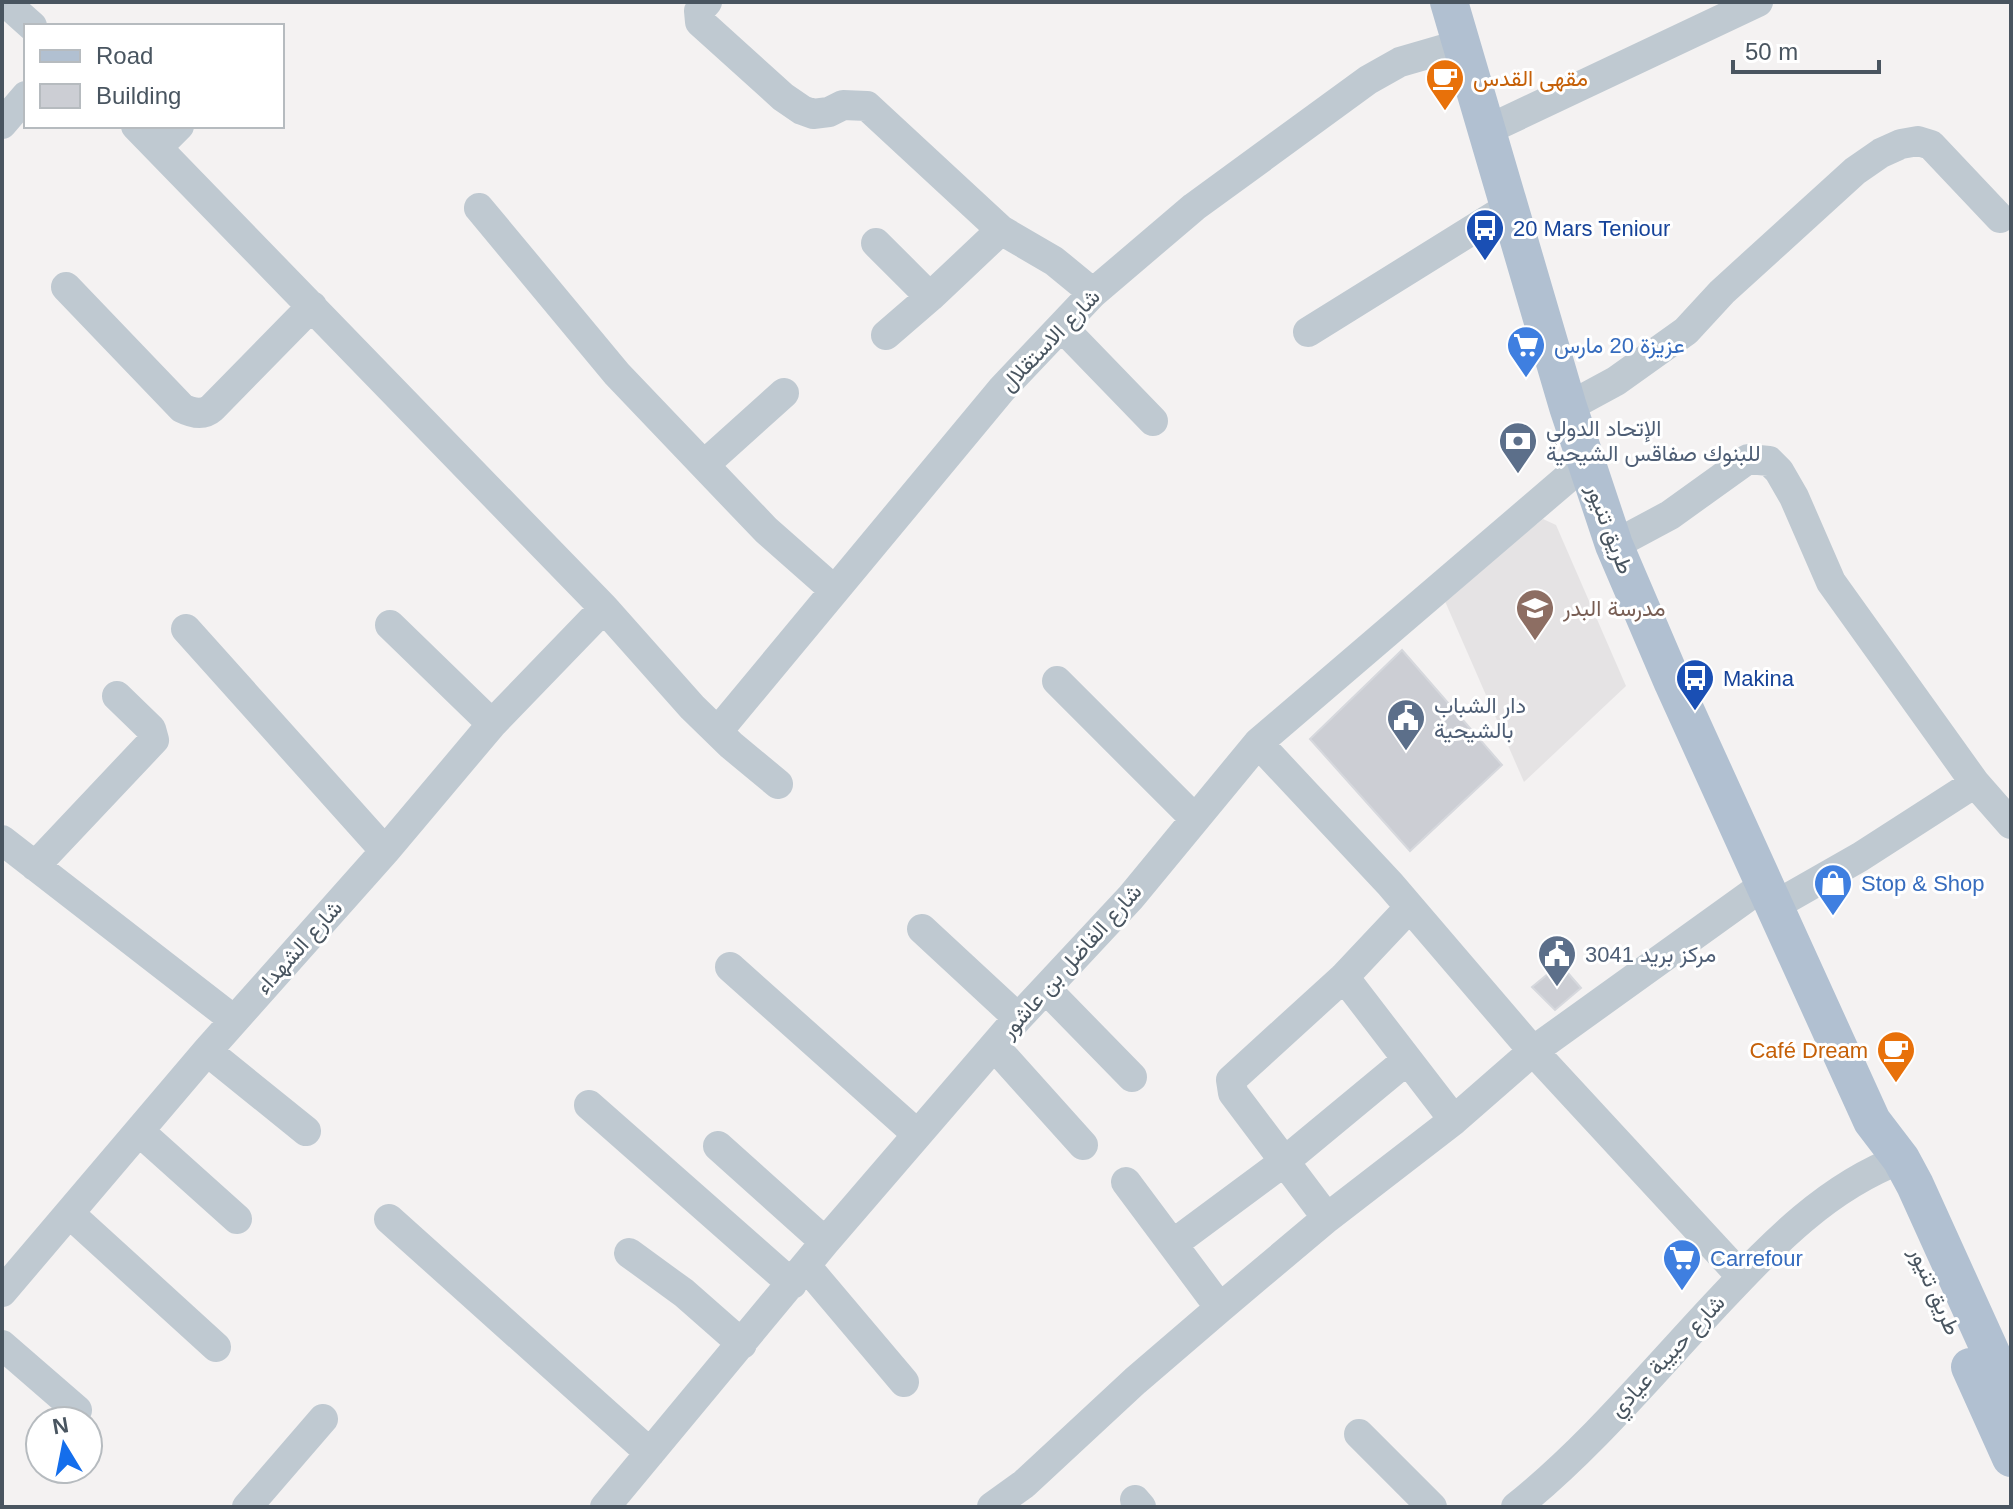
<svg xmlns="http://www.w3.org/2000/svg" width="2013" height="1509" viewBox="0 0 2013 1509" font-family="Helvetica,Vazirmatn,sans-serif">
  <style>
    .education { fill: #e5e3e4 }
    .building { fill: #ccced4; stroke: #d6d8dd; stroke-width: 2 }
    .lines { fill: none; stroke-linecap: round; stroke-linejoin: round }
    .minor { stroke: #bfc9d1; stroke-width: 30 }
    .major { stroke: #b1c0d1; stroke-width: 38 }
    .labels { text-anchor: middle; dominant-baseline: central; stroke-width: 6; stroke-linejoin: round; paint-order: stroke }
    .food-label { font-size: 22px; fill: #c56008; stroke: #fff; text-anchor: start }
    .transit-label { font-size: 22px; fill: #164399; stroke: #fff; text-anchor: start }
    .street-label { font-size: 22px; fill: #495560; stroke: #fff }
    .shop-label { font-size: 22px; fill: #366cbe; stroke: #fff; text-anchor: start }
    .service-label { font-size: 22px; fill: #4e5e75; stroke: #fff; text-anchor: start }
    .education-label { font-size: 22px; fill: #785e54; stroke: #fff; text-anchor: start }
  </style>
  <rect width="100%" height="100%" fill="#f4f2f2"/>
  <path class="education" d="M1543,519L1556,525L1626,686L1524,782L1444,599Z"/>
  <path class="building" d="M1402,650L1502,765L1410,851L1310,739Z
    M1560,964L1581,988L1555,1010L1532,987Z"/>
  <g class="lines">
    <path class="minor" d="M5,2L32,26
      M707,2L699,11L700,22L783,97L802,110L813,114L829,112L843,105L867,106L1001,230L1054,261L1093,293
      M2,124L26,96
      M136,126L604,608L692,707L731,745L778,784
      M1487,130L1758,2
      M158,147L179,126
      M479,208L617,374L766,530L834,590
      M876,243L930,297
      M66,287L182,408C192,413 203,416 212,408L312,306
      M1062,327L1153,421
      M1308,332L1509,207
      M886,335L930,297L1001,230
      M1568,407L1616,381L1686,331L1722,292L1855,171L1881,153L1901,144L1918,141L1931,145L2000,218
      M704,465L784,393
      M1614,545L1670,515L1748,459L1769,461L1779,471L1794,497L1831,582L1975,783
      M390,625L492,724
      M186,629L385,851
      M1057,681L1194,818
      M718,731L1002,389L1093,293L1194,207L1368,80L1400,62L1462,44
      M1258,743L1390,884L1533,1051L1742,1277
      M2,840L234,1020
      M35,866L154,740L151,729L117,696
      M1774,906L1860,857L1975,783L2011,824
      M922,929L1018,1018
      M730,967L917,1134
      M1344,977L1454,1120
      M1046,989L1132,1077
      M994,1046L1083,1145
      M207,1051L306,1131
      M589,1105L792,1284
      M140,1132L237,1219
      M718,1146L825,1242
      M1126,1182L1220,1308
      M70,1214L216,1347
      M1327,1218L1233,1093L1231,1080L1344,977L1409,908
      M389,1219L650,1453
      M1173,1244L1285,1161L1407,1060
      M629,1253L684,1293L742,1344
      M806,1266L904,1382
      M2,1292L207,1051L385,851L492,724L604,608
      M2,1345L77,1410
      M1359,1434L1432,1507
      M1135,1500L1141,1507
      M247,1507L323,1419
      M605,1507L825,1242L1018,1018L1131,897L1258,743L1585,463
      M992,1507L1024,1484L1135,1381L1220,1308L1327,1218L1454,1120L1533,1051L1764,885
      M1516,1507C1591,1447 1654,1370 1721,1299C1774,1243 1827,1187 1901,1159"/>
    <path class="major" d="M1449,2L1568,407L1614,545L1673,683L1872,1121L1901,1159L1915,1185L2011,1397
      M1970,1367L2011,1458"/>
  </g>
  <defs>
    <g id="cafe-pin" transform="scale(2)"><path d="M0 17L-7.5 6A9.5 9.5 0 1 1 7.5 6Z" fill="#e8710a" stroke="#fff"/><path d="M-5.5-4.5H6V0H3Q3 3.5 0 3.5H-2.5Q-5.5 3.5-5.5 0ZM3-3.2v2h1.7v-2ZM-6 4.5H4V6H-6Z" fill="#fff"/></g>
    <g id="bus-pin" transform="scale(2)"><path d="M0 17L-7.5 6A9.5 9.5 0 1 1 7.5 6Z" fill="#1a4fb4" stroke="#fff"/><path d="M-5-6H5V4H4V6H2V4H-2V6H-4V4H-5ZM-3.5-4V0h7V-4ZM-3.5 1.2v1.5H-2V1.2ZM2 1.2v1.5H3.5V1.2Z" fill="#fff"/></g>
    <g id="supermarket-pin" transform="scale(2)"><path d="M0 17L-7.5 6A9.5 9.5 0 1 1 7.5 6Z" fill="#3f7fe0" stroke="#fff"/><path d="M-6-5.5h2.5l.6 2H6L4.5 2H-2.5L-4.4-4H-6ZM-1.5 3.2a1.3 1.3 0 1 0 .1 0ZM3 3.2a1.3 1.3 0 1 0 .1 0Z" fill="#fff"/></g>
    <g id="bank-pin" transform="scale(2)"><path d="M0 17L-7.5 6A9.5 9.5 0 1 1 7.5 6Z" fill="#5c6f8a" stroke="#fff"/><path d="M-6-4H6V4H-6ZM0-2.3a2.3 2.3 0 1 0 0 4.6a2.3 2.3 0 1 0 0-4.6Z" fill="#fff"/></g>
    <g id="school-pin" transform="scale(2)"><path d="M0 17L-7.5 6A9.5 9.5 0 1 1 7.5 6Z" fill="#8d6e63" stroke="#fff"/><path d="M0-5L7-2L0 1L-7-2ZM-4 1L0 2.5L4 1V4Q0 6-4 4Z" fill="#fff"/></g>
    <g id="civic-pin" transform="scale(2)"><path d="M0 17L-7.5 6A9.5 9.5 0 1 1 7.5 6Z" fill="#5c6f8a" stroke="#fff"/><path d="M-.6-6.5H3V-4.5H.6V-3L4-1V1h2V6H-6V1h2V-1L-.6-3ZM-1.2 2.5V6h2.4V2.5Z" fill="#fff"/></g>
    <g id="shop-pin" transform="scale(2)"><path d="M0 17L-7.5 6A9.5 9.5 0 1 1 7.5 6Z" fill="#3f7fe0" stroke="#fff"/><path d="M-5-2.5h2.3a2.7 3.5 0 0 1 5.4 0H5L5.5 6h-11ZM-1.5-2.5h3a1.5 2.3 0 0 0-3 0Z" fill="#fff"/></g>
  </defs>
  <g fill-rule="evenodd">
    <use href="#cafe-pin" x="1445" y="78"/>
    <use href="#bus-pin" x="1485" y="228"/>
    <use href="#supermarket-pin" x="1526" y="345"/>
    <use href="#bank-pin" x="1518" y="441"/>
    <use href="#school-pin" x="1535" y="608"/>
    <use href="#bus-pin" x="1695" y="678"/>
    <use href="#civic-pin" x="1406" y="718"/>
    <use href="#shop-pin" x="1833" y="883"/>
    <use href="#civic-pin" x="1557" y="954"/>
    <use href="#cafe-pin" x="1896" y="1050"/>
    <use href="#supermarket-pin" x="1682" y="1258"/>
  </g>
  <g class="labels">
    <g class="food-label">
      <text x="1473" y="78">مقهى القدس</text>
      <text x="1868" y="1050" text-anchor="end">Café Dream</text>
    </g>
    <g class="transit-label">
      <text x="1513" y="228">20 Mars Teniour</text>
      <text x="1723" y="678">Makina</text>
    </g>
    <g class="street-label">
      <text transform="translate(1050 340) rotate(-46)">شارع الاستقلال</text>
      <text transform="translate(1610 529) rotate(69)">طريق تنيور</text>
      <text transform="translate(299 947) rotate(-48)">شارع الشهداء</text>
      <text transform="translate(1071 961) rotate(-48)">شارع الفاضل بن عاشور</text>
      <text transform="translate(1935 1291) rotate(66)">طريق تنيور</text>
      <text transform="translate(1667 1356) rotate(-47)">شارع حبيبة عيادي</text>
    </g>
    <g class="shop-label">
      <text x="1554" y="345">عزيزة 20 مارس</text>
      <text x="1861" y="883">Stop &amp; Shop</text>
      <text x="1710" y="1258">Carrefour</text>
    </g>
    <g class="service-label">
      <text x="1546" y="428">الإتحاد الدولي<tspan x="1546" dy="25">للبنوك صفاقس الشيحية</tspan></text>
      <text x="1434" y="705">دار الشباب<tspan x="1434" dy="25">بالشيحية</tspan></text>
      <text x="1585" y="954">مركز بريد 3041</text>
    </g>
    <g class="education-label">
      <text x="1563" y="608">مدرسة البدر</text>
    </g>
  </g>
  <rect width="2013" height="1509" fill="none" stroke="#495560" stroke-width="8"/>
  <rect x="24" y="24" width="260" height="104" fill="#ffffff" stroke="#b6bbbf" stroke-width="2"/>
  <rect x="40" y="50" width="40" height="12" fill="#b1c0d1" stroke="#b6bbbf" stroke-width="2"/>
  <text x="96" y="64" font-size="24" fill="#495560">Road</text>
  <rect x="40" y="84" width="40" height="24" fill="#ccced4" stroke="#b6bbbf" stroke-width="2"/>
  <text x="96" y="104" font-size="24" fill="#495560">Building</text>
  <g transform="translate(64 1445) rotate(350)"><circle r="38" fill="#ffffff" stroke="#b6bbbf" stroke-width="2"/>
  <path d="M0-6L14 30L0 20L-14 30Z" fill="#146eec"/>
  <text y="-12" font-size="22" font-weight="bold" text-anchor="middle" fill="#495560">N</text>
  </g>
  <path d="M1733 60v12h146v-12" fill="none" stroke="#495560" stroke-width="4"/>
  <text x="1745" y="60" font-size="24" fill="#495560" stroke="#ffffff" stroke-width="6" paint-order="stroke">50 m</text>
</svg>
